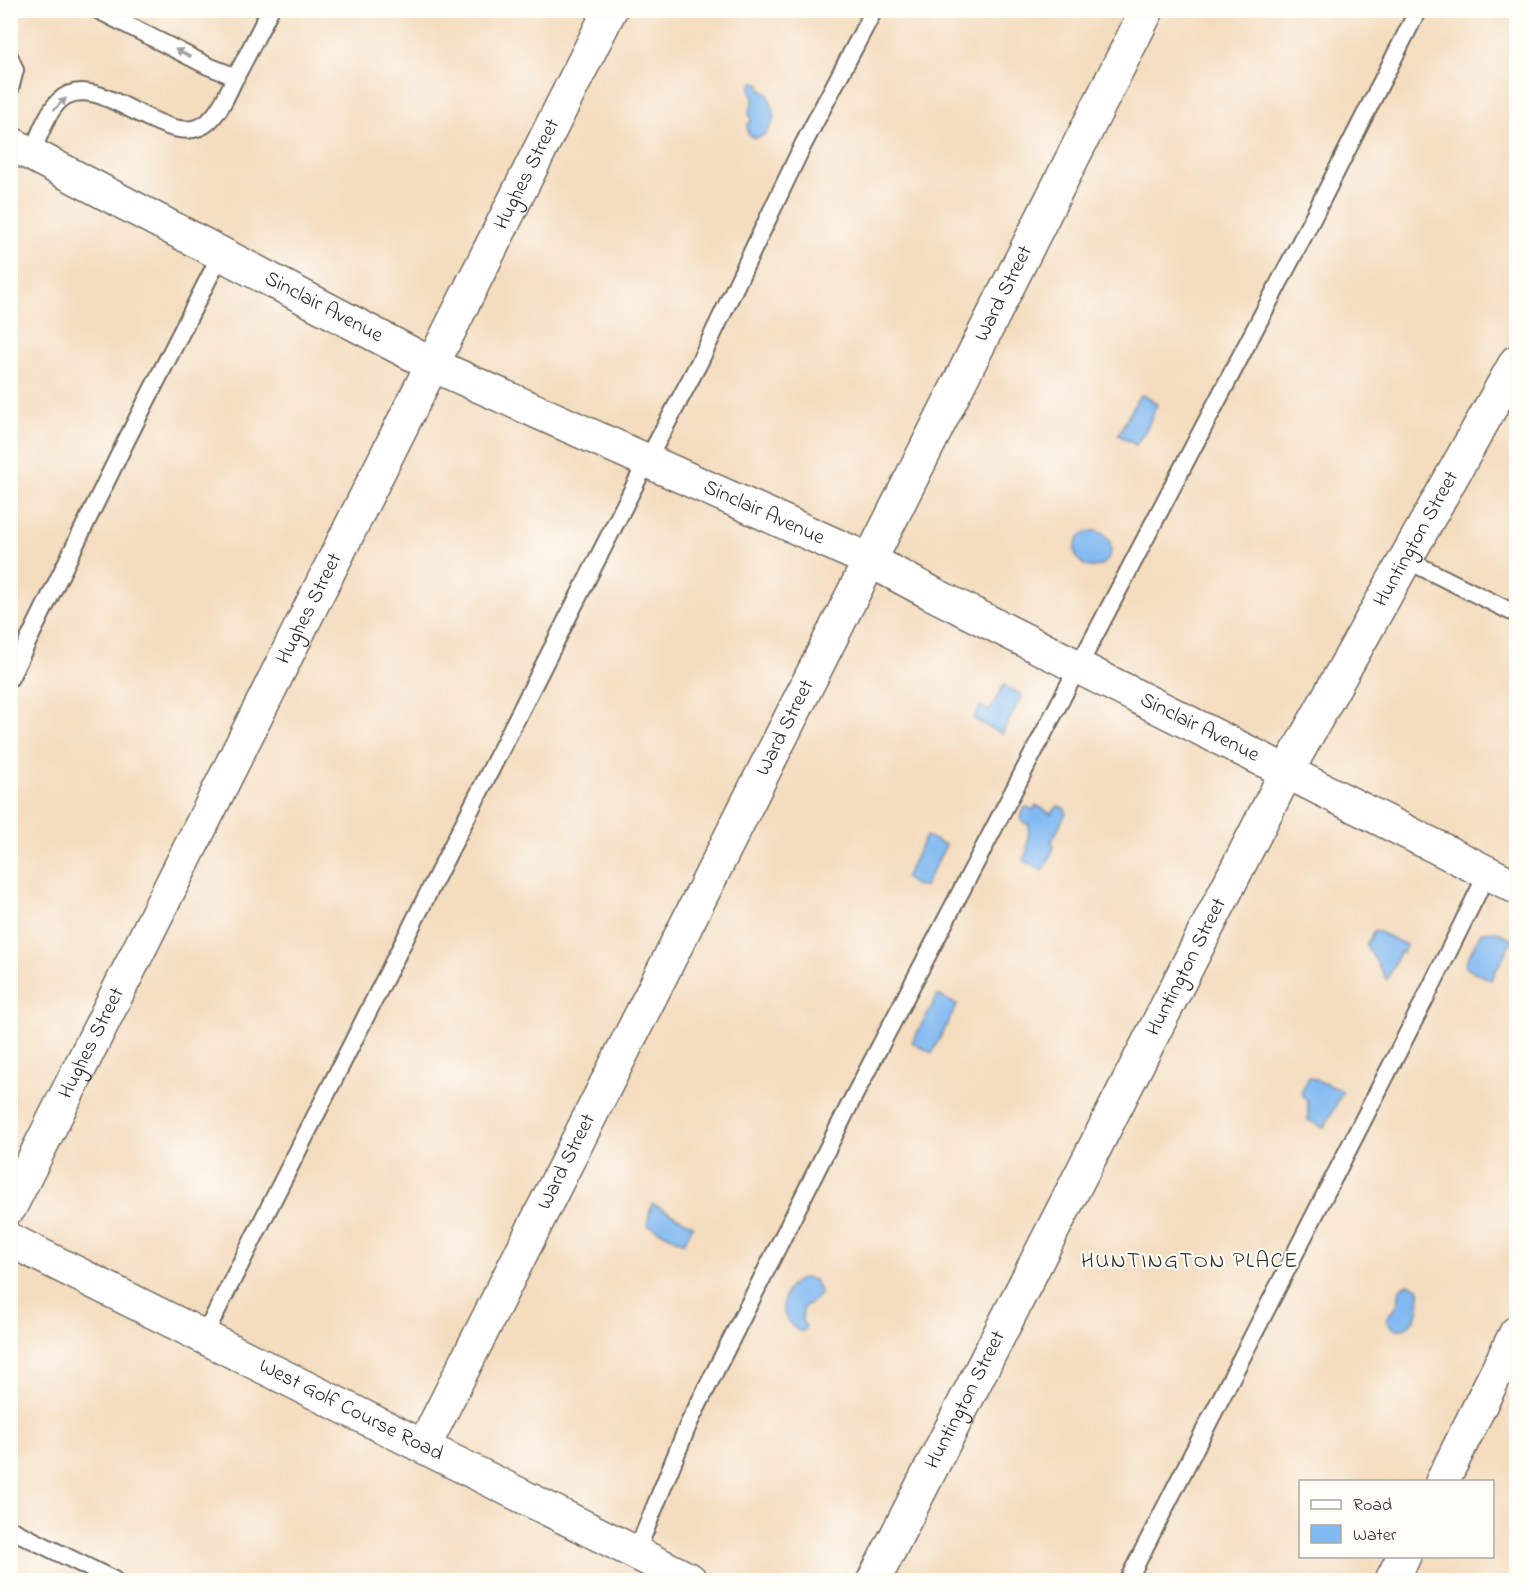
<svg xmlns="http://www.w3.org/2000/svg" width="1527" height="1591" viewBox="0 0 1527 1591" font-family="'Indie Flower',sans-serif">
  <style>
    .water { fill: #81b9f1; stroke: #56728e; stroke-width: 1.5 }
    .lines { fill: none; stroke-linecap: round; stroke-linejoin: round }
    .lane-casing { stroke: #71695e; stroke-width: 20 }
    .street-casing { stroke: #71695e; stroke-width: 36 }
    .secondary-casing { stroke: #71695e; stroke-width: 36 }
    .lane { stroke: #fff; stroke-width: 16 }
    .street { stroke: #fff; stroke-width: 33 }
    .secondary { stroke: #fff; stroke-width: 33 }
    .oneway { fill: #a0a0a0 }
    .labels { text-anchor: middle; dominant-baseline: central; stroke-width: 4.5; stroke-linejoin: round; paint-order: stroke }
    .street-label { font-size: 21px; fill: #2b2b2b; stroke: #fdfcf7 }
    .neighbourhood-label { font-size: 22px; letter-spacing: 1.5px; fill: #2b2b2b; stroke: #fdfcf7 }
  </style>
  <rect width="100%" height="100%" fill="#fdfcf7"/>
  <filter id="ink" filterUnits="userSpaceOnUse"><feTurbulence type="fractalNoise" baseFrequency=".0167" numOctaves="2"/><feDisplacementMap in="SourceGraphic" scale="12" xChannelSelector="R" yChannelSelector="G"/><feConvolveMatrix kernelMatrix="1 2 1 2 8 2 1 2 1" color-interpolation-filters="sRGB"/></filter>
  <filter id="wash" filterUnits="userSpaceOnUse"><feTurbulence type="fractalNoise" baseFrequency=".008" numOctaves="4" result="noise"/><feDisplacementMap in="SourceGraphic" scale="24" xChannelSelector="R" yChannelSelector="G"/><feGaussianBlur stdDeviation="1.35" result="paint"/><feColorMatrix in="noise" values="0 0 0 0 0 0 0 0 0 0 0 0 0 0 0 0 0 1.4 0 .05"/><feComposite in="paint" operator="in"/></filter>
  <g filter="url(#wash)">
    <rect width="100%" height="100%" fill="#f4dcbe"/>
    <path class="water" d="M753,82L760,83L761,90L768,94L775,116C771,127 766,137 755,138L748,134L747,125L751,121L749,112C753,103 755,98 750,89Z
      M1140,395L1150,398L1157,405L1147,428L1136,445L1118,435Z
      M1075 549a18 18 0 1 1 36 0a18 18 0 1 1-36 0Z
      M1004,685L1022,695L1002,734L973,719L981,706L989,711Z
      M1036,805L1051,814L1058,806L1065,809L1066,813L1052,841L1054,848L1043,871L1023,860L1027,851L1029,825L1023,822L1021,818L1024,808L1027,807L1034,810Z
      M926,836L946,845L924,887L914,885L905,878Z
      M1375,930L1406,945L1403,953L1400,952L1387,980L1366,945Z
      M1497,931L1512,940L1491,980L1468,969L1465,966L1466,962L1481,932Z
      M938,995L957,1005L932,1053L912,1042Z
      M1309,1077L1343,1091L1324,1128L1308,1120V1102L1301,1093Z
      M653,1204L693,1225L684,1243L648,1225L649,1213Z
      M806,1278L814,1280C827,1298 816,1297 803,1308L802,1321L806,1327L803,1331H799C795,1328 790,1325 788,1321C777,1305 787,1281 806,1278Z
      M1409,1284L1418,1288L1419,1291C1420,1298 1420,1309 1416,1316C1409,1329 1393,1336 1386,1319C1389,1313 1396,1309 1398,1303C1401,1293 1394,1288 1409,1284Z"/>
  </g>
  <g filter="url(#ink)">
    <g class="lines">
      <g class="lane-casing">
        <path id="lane" d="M98,10L208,66L236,77
          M10,58L15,70L10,89
          M31,154C39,137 46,114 59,101C97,64 169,156 208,122C222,109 228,92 236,76C248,54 259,32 270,10
          M1407,560L1516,614
          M10,678L127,439L221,254
          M204,1336L647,461L700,361L803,145L874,10
          M10,1529L114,1580
          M636,1553L689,1423L855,1094L1304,235L1418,10
          M1128,1580L1424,1001L1488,872"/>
      </g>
      <g class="street-casing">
        <g id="street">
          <path id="s1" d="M10,143L433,365L871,561L933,594L1516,887"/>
          <path id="s2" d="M10,1207L610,10"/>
          <path d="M1442,1482L1516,1333"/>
          <path id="s3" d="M874,1580L1287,771L1516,362"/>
          <path d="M1392,1580L1404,1556"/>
        </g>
      </g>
      <g class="secondary-casing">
        <g id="secondary">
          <path id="s4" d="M10,1240L690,1580"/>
          <path id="s5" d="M424,1446L1147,10"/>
        </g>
      </g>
      <use href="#lane" class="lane"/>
      <use href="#street" class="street"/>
      <use href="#secondary" class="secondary"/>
    </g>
    <defs><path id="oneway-solid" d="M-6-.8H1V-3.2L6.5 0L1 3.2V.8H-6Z" transform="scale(1.5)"/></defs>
    <g class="oneway">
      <use href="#oneway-solid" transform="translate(183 53) rotate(-153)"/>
      <use href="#oneway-solid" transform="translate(60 104) rotate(-44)"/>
    </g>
  </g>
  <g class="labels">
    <g class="street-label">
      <text stroke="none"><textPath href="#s2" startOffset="1155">Hughes Street</textPath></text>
      <text stroke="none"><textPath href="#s5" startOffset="1290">Ward Street</textPath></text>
      <text stroke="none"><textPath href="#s1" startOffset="354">Sinclair Avenue</textPath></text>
      <text stroke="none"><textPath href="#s1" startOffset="840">Sinclair Avenue</textPath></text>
      <text stroke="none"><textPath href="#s3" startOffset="1174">Huntington Street</textPath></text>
      <text stroke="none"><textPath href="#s2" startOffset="669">Hughes Street</textPath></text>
      <text stroke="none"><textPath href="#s1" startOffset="1326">Sinclair Avenue</textPath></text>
      <text stroke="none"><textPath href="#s5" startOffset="804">Ward Street</textPath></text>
      <text stroke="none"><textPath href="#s3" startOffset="688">Huntington Street</textPath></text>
      <text stroke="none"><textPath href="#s2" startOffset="183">Hughes Street</textPath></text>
      <text stroke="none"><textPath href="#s5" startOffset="318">Ward Street</textPath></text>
      <text stroke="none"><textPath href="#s3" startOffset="202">Huntington Street</textPath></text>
      <text stroke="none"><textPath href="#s4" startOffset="381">West Golf Course Road</textPath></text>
    </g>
    <g class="neighbourhood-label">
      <text x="1190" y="1262">HUNTINGTON PLACE</text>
    </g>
  </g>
  <rect width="1527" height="1591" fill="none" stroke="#fdfcf7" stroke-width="36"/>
  <rect x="1299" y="1480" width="195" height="78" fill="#fdfcf7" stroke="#a9a8a5" stroke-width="1.5"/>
  <rect x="1311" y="1500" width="30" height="9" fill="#ffffff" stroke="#a9a8a5" stroke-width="1.5"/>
  <text x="1353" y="1510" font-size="18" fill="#2b2b2b">Road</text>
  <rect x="1311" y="1525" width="30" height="18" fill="#81b9f1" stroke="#a9a8a5" stroke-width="1.5"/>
  <text x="1353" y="1540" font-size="18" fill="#2b2b2b">Water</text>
</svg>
